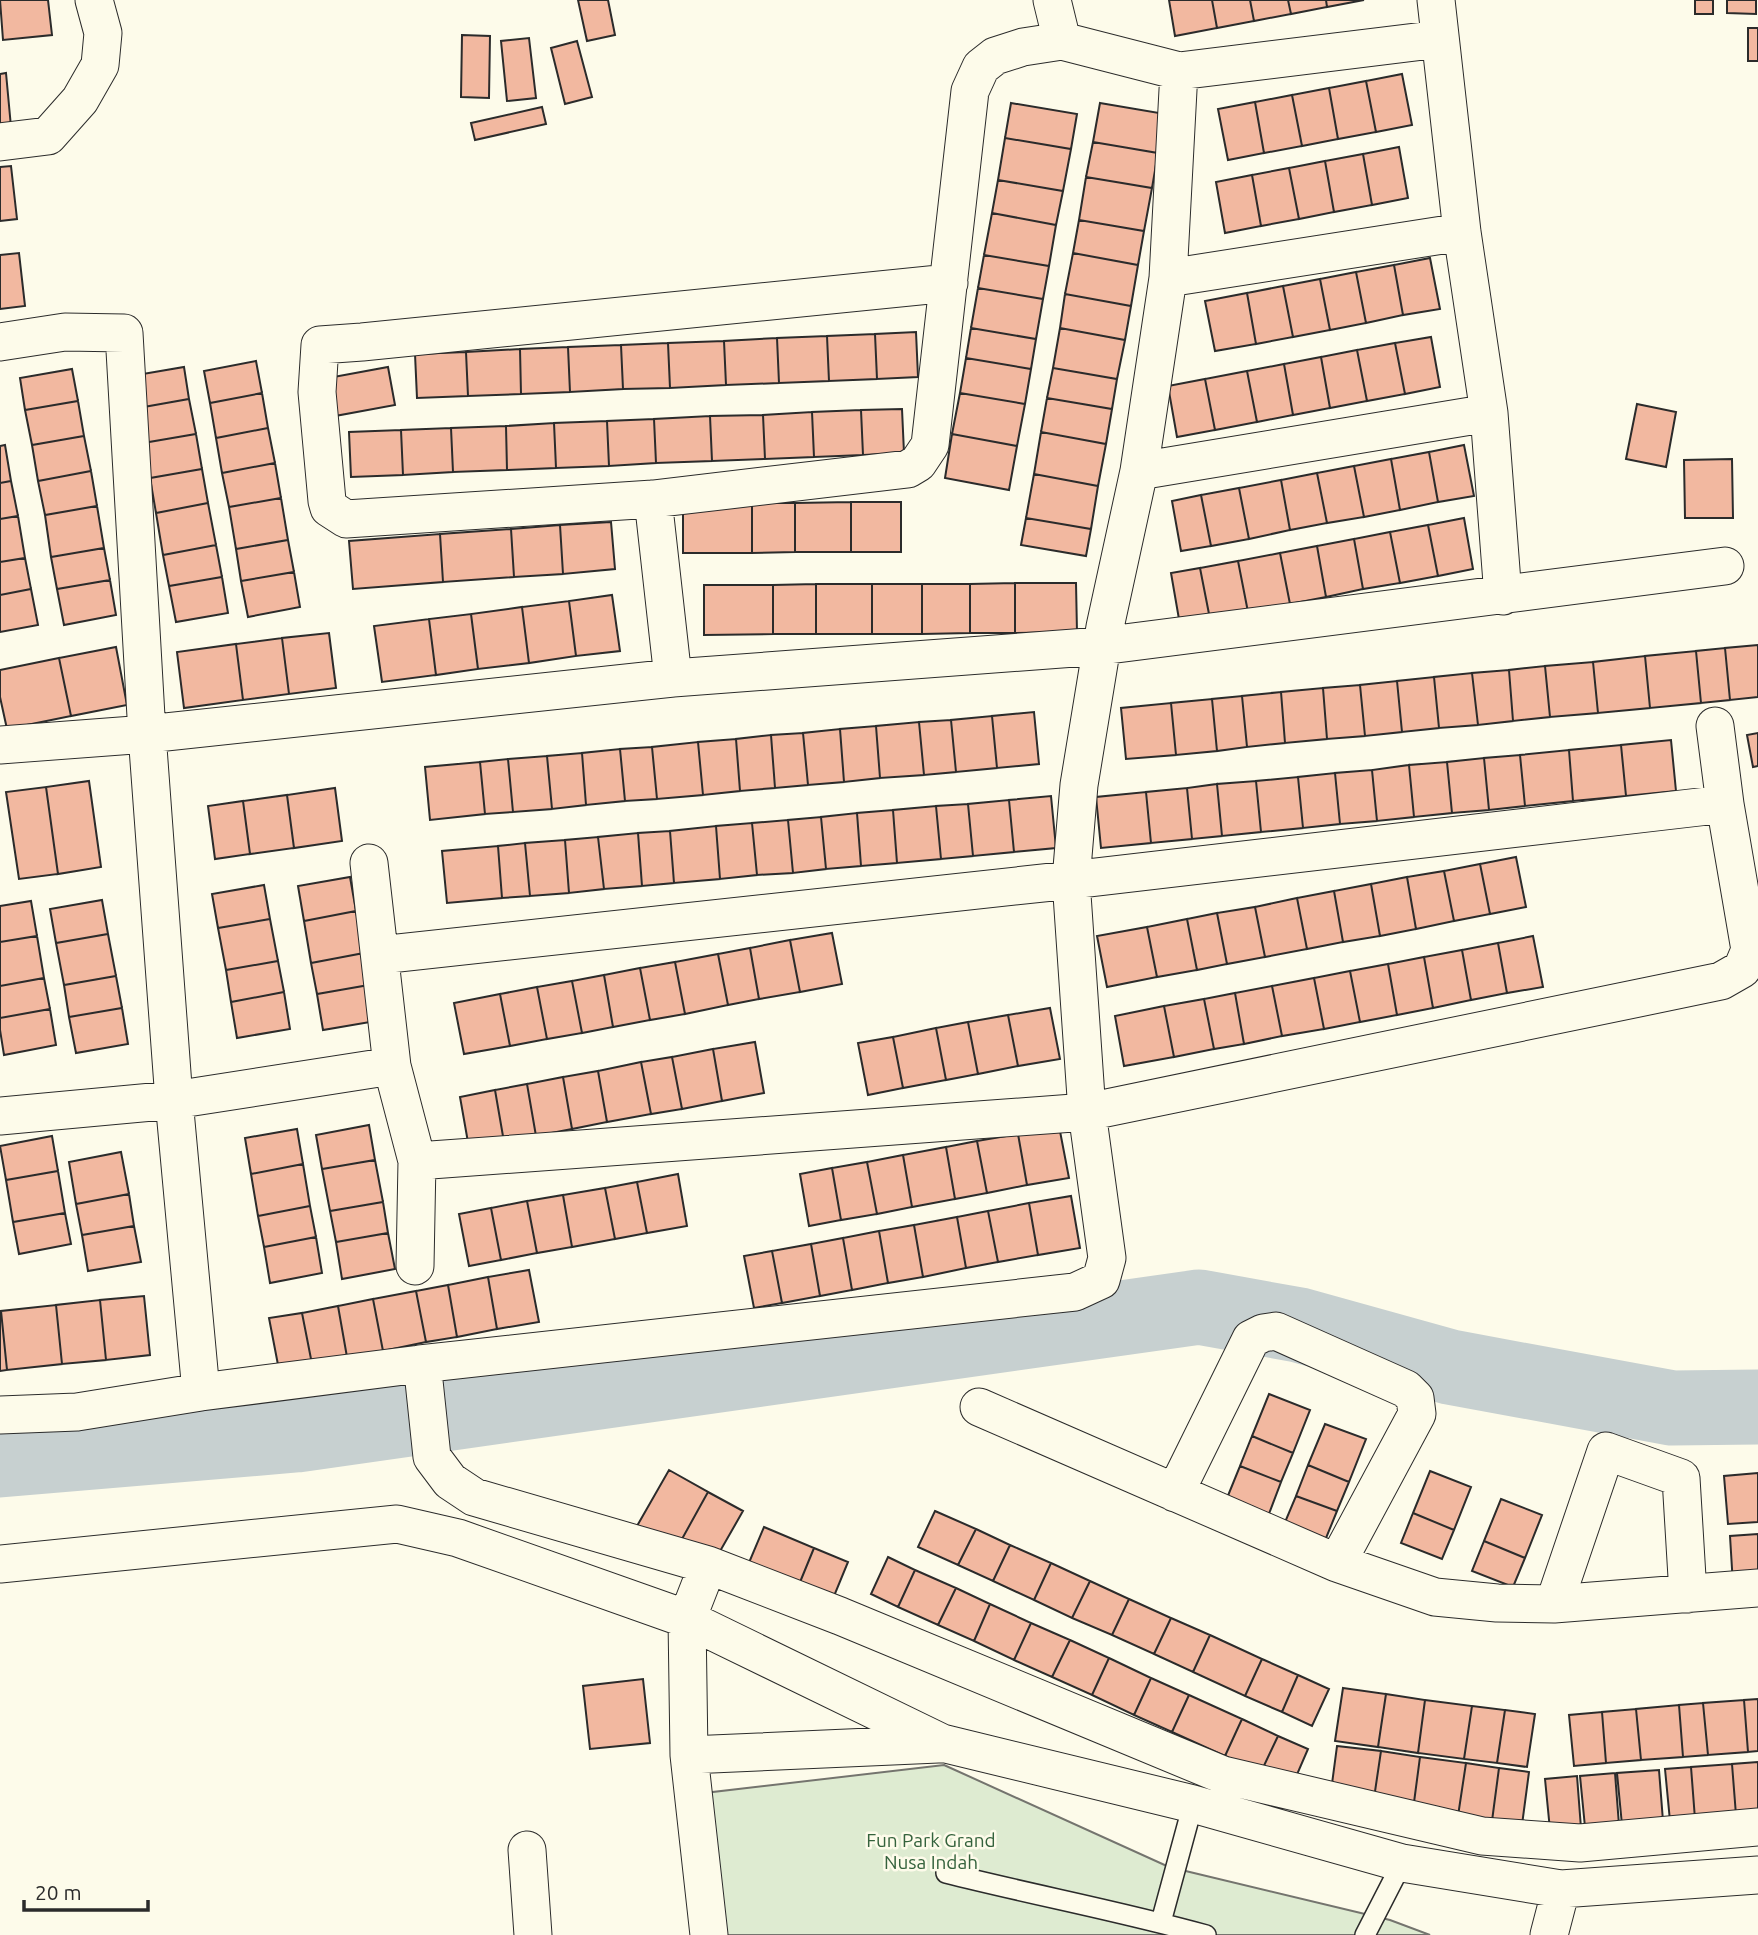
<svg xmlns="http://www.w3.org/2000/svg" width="1758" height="1935" viewBox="0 0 1758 1935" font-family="Ubuntu,sans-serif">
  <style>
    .green { fill: #deebd1; stroke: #74746e; stroke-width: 2 }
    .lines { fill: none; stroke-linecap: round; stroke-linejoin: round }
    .river { stroke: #c7d0d0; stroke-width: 75 }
    .building { fill: #f2b8a0; stroke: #2b2b2b; stroke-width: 2 }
    .lane-casing { stroke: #2b2b2b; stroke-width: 22 }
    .street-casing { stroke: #2b2b2b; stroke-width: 39 }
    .lane { stroke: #fdfbea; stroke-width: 19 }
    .street { stroke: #fdfbea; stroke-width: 37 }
    .labels { text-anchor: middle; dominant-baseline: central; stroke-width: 5; stroke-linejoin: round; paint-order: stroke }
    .park-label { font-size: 19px; fill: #34623c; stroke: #fdfbea }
  </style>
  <rect width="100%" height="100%" fill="#fdfbea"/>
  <path class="green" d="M944,1765L1169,1867L1390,1920L1430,1935H707L696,1794Z"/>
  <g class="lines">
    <path class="river" d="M0,1460L296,1435L1199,1307L1299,1325L1450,1367L1672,1408L1758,1407"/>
  </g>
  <path class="building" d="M0,0H48L52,35L3,40Z
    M578,0H608L615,35L587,41Z
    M1169,0H1212L1217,28L1175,36Z
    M1212,0H1250L1254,21L1217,28Z
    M1250,0H1288L1291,14L1254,21Z
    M1288,0H1326L1327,7L1291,14Z
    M1326,0H1364L1327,7Z
    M1695,0H1713V14H1695Z
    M1727,0H1756V14L1727,13Z
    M1748,28H1758V61H1748Z
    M462,35L490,36L489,98L461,97Z
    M529,38L536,98L507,101L501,41Z
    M577,41L592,97L565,104L551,48Z
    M6,73L11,127L0,128V74Z
    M1402,74L1412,125L1376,132L1366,81Z
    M1366,81L1376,132L1338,139L1329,88Z
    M1329,88L1338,139L1302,146L1292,95Z
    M1292,95L1302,146L1264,153L1255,102Z
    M1255,102L1264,153L1228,160L1218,109Z
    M1011,103L1077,114L1071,149L1005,138Z
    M1100,103L1165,114L1158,153L1093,142Z
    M542,107L546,124L475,140L471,123Z
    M1005,138L1071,149L1063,191L998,180Z
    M1093,142L1158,153L1152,188L1086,177Z
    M1399,147L1408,198L1372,205L1363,154Z
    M1363,154L1372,205L1334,212L1325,161Z
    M1325,161L1334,212L1299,219L1289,168Z
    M11,166L17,219L0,221V167Z
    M1289,168L1299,219L1261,226L1252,175Z
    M1252,175L1261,226L1225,233L1216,182Z
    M1086,177L1152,188L1144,231L1079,220Z
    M998,180L1063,191L1056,225L992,213Z
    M992,213L1056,225L1049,266L984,255Z
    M1079,220L1144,231L1138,265L1073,253Z
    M19,253L25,306L0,309V255Z
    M1073,253L1138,265L1131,306L1065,294Z
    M984,255L1049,266L1043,299L978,288Z
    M1430,258L1440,309L1403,315L1394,265Z
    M1394,265L1403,315L1366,323L1356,272Z
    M1356,272L1366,323L1330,330L1320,279Z
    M1320,279L1330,330L1293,337L1283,286Z
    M1283,286L1293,337L1256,344L1247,293Z
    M978,288L1043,299L1036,339L971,328Z
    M1247,293L1256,344L1215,351L1205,301Z
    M1065,294L1131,306L1125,340L1060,328Z
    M971,328L1036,339L1031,369L966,358Z
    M1060,328L1125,340L1117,379L1053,368Z
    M916,332L918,377L877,379L875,334Z
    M875,334L877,379L829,381L827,336Z
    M827,336L829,381L779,383L777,338Z
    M1431,337L1440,387L1405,394L1395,343Z
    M777,338L779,383L726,385L724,341Z
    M724,341L726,385L670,388L668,343Z
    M668,343L670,388L623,389L621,345Z
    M1395,343L1405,394L1367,401L1357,350Z
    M621,345L623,389L570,392L568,347Z
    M568,347L570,392L521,394L520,349Z
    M520,349L521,394L468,396L466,352Z
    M1357,350L1367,401L1330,408L1321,357Z
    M466,352L468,396L417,398L415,354Z
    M1321,357L1330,408L1293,415L1284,364Z
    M966,358L1031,369L1025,404L960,393Z
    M256,361L262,393L210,403L204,371Z
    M1284,364L1293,415L1257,422L1247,371Z
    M184,367L189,399L138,408L131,376Z
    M388,367L395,405L335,416L328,378Z
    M1053,368L1117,379L1112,409L1047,398Z
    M72,369L78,401L25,410L20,378Z
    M1247,371L1257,422L1215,430L1205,379Z
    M1205,379L1215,430L1177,437L1168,386Z
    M262,393L268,428L216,438L210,403Z
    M960,393L1025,404L1017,446L952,434Z
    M1047,398L1112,409L1106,444L1041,432Z
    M189,399L196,434L143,443L138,408Z
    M78,401L84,436L32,445L25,410Z
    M1637,404L1676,412L1666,467L1626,459Z
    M902,409L904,453L863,455L861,410Z
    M861,410L863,455L814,457L812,412Z
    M812,412L814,457L765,459L763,415Z
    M763,415L765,459L712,461L710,416Z
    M710,416L712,461L656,463L654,419Z
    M654,419L656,463L609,466L607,421Z
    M607,421L609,466L556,468L554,423Z
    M554,423L556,468L507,470L506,426Z
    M506,426L507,470L453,472L451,428Z
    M268,428L275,463L222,473L216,438Z
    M451,428L453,472L403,475L401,430Z
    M401,430L403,475L351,477L349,432Z
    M1041,432L1106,444L1098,486L1034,474Z
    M196,434L202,469L150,478L143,443Z
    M952,434L1017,446L1009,490L945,478Z
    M84,436L91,471L38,481L32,445Z
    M5,445L11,481L0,483V446Z
    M1464,445L1474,496L1438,502L1429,452Z
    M1429,452L1438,502L1400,510L1391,459Z
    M1391,459L1400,510L1364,517L1354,466Z
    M1732,459L1733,518H1685L1684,460Z
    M275,463L281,498L229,507L222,473Z
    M1354,466L1364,517L1327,523L1317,473Z
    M202,469L208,503L156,513L150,478Z
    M91,471L97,506L45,515L38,481Z
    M1317,473L1327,523L1290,530L1281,480Z
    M1034,474L1098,486L1091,529L1026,518Z
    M1281,480L1290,530L1249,539L1239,488Z
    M11,481L18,516L0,519V483Z
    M1239,488L1249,539L1211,546L1201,495Z
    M1201,495L1211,546L1181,551L1172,501Z
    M281,498L288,540L236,549L229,507Z
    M851,502V552H795V503Z
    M851,502H901V552H851Z
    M208,503L216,545L163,555L156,513Z
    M752,503V553H683V504Z
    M752,503H795V552L752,553Z
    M97,506L104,548L51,557L45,515Z
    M18,516L25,558L0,562V519Z
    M1026,518L1091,529L1086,556L1021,545Z
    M1464,518L1473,569L1438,576L1428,525Z
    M611,522L615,569L563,574L560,525Z
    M560,525L563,574L514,577L511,529Z
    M1428,525L1438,576L1400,583L1390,532Z
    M511,529L514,577L443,582L440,534Z
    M1390,532L1400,583L1363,589L1354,539Z
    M440,534L443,582L353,589L349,541Z
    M1354,539L1363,589L1326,597L1317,546Z
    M288,540L294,572L241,581L236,549Z
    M216,545L222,577L169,586L163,555Z
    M1317,546L1326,597L1290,604L1280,553Z
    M104,548L110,580L57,589L51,557Z
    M1280,553L1290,604L1248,612L1238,561Z
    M25,558L31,589L0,595V562Z
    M1238,561L1248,612L1210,619L1200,568Z
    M1200,568L1210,619L1180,625L1171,573Z
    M294,572L300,607L248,617L241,581Z
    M222,577L228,613L176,622L169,586Z
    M110,580L116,615L64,625L57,589Z
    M1015,583V633H970V584Z
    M1015,583H1076L1077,632L1015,633Z
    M816,584V634H773V585Z
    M816,584H872V634H816Z
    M872,584H922V634H872Z
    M922,584H970V633L922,634Z
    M704,585H773V634L704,635Z
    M31,589L38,625L0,632V595Z
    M612,595L620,651L576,656L569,601Z
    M569,601L576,656L529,663L522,607Z
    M522,607L529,663L478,669L471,614Z
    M471,614L478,669L436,675L429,619Z
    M429,619L436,675L382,682L374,626Z
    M329,633L336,688L289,694L282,638Z
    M282,638L289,694L243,700L236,644Z
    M236,644L243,700L184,708L177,652Z
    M1758,645V697L1730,700L1725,648Z
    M116,647L127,705L71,716L59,658Z
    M1725,648L1730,700L1701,703L1696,651Z
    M1696,651L1701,703L1650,708L1645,656Z
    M1645,656L1650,708L1598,713L1593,662Z
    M59,658L71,716L7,729L0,697V670Z
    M1593,662L1598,713L1550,717L1545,666Z
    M1545,666L1550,717L1513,721L1509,670Z
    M1509,670L1513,721L1478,725L1472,673Z
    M1472,673L1478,725L1439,728L1434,677Z
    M1434,677L1439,728L1402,732L1397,681Z
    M1397,681L1402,732L1365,736L1360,685Z
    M1360,685L1365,736L1327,739L1323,688Z
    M1323,688L1327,739L1285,743L1281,692Z
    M1281,692L1285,743L1247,747L1242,696Z
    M1242,696L1247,747L1217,751L1212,699Z
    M1212,699L1217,751L1176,755L1171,703Z
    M1171,703L1176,755L1126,759L1121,708Z
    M1034,712L1039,764L997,768L992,716Z
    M992,716L997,768L956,772L951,720Z
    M951,720L956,772L924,775L919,722Z
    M919,722L924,775L880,778L876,726Z
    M876,726L880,778L844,782L840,729Z
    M840,729L844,782L808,785L803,733Z
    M803,733L808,785L775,788L771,735Z
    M1758,733V766L1753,767L1747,735Z
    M771,735L775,788L740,791L736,739Z
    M736,739L740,791L703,795L698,742Z
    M1671,740L1676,791L1626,796L1621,745Z
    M698,742L703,795L657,799L652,747Z
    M1621,745L1626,796L1573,801L1569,750Z
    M652,747L657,799L625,801L620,749Z
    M620,749L625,801L586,805L582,753Z
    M1569,750L1573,801L1525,806L1520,755Z
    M582,753L586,805L552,809L547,756Z
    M1520,755L1525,806L1489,810L1484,758Z
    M547,756L552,809L513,812L508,759Z
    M1484,758L1489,810L1452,813L1447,762Z
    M508,759L513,812L485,814L480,762Z
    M480,762L485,814L430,820L425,767Z
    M1447,762L1452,813L1414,817L1409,765Z
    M1409,765L1414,817L1377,821L1372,770Z
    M1372,770L1377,821L1340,824L1335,773Z
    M1335,773L1340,824L1303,828L1298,777Z
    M1298,777L1303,828L1261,832L1256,781Z
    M89,781L101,867L58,874L46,787Z
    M1256,781L1261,832L1222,836L1217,784Z
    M1217,784L1222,836L1192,839L1187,788Z
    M46,787L58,874L19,879L6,792Z
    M335,788L342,841L294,848L287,795Z
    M1187,788L1192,839L1151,843L1146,792Z
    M1146,792L1151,843L1101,848L1096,797Z
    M287,795L294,848L250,854L243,801Z
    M1051,796L1056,848L1014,852L1009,800Z
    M1009,800L1014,852L973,856L968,804Z
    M243,801L250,854L215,859L208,806Z
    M968,804L973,856L941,859L936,806Z
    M936,806L941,859L897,863L893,810Z
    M893,810L897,863L861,866L857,813Z
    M857,813L861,866L826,869L821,817Z
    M821,817L826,869L793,873L788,820Z
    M788,820L793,873L757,875L752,823Z
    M752,823L757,875L720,879L716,826Z
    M716,826L720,879L674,883L670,831Z
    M670,831L674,883L642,886L638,833Z
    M638,833L642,886L604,889L598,837Z
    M598,837L604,889L569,893L565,840Z
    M565,840L569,893L530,896L525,843Z
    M525,843L530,896L502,898L498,846Z
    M498,846L502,898L447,903L442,851Z
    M1516,857L1526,907L1490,914L1480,864Z
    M1480,864L1490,914L1454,921L1444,871Z
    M1444,871L1454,921L1416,929L1407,877Z
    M350,877L356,911L304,921L298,886Z
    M1407,877L1416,929L1380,936L1371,884Z
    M1371,884L1380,936L1343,942L1334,891Z
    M264,885L270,919L218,928L212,894Z
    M1334,891L1343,942L1307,949L1297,898Z
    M1297,898L1307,949L1265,957L1255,907Z
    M102,900L108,934L56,943L50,909Z
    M31,901L37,936L0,942V906Z
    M1255,907L1265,957L1227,964L1217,913Z
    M356,911L364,953L311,963L304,921Z
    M1217,913L1227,964L1197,970L1187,919Z
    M270,919L278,961L226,970L218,928Z
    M1187,919L1197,970L1157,977L1147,927Z
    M1147,927L1157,977L1107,987L1097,936Z
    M832,933L842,984L800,992L790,940Z
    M108,934L116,976L64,985L56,943Z
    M37,936L44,978L0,986V942Z
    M1533,936L1543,987L1507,993L1498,943Z
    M790,940L800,992L759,999L750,948Z
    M1498,943L1507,993L1471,1000L1462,950Z
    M750,948L759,999L728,1005L718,954Z
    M1462,950L1471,1000L1433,1008L1424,957Z
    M364,953L369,985L317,994L311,963Z
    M718,954L728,1005L685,1014L675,962Z
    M1424,957L1433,1008L1397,1015L1388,964Z
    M278,961L284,992L231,1002L226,970Z
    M675,962L685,1014L650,1020L640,968Z
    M1388,964L1397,1015L1360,1022L1350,971Z
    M640,968L650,1020L613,1027L604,975Z
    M1350,971L1360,1022L1324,1029L1314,978Z
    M604,975L613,1027L582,1033L572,981Z
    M116,976L122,1008L69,1017L64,985Z
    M44,978L50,1009L0,1018V986Z
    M1314,978L1324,1029L1282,1036L1272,986Z
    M572,981L582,1033L547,1039L537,987Z
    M369,985L376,1021L323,1030L317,994Z
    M1272,986L1282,1036L1244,1044L1235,993Z
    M537,987L547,1039L510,1046L500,994Z
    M284,992L290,1029L237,1038L231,1002Z
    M1235,993L1244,1044L1214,1049L1204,999Z
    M500,994L510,1046L464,1054L454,1003Z
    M1204,999L1214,1049L1174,1057L1164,1006Z
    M1164,1006L1174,1057L1124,1066L1115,1016Z
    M122,1008L128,1044L76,1053L69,1017Z
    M1050,1008L1060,1059L1018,1066L1008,1015Z
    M50,1009L56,1045L4,1055L0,1030V1018Z
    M1008,1015L1018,1066L978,1074L968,1022Z
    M968,1022L978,1074L946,1080L936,1028Z
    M936,1028L946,1080L903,1088L893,1037Z
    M893,1037L903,1088L868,1095L858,1043Z
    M755,1042L764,1093L722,1101L713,1049Z
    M713,1049L722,1101L682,1109L672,1057Z
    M672,1057L682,1109L651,1114L641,1062Z
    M641,1062L651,1114L607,1122L598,1071Z
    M598,1071L607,1122L572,1129L563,1077Z
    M563,1077L572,1129L536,1136L527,1084Z
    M527,1084L536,1136L504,1142L495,1090Z
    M495,1090L504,1142L469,1148L460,1097Z
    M369,1125L375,1160L322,1169L316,1135Z
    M1059,1126L1069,1178L1027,1185L1018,1134Z
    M297,1129L303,1164L251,1174L245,1138Z
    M1018,1134L1027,1185L987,1193L977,1141Z
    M52,1136L58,1171L6,1180L0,1146Z
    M977,1141L987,1193L955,1199L946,1147Z
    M946,1147L955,1199L912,1207L903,1155Z
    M121,1152L129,1194L76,1204L69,1162Z
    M903,1155L912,1207L877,1214L867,1162Z
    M375,1160L383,1202L330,1211L322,1169Z
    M867,1162L877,1214L841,1220L832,1168Z
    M303,1164L310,1206L258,1216L251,1174Z
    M832,1168L841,1220L809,1226L800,1174Z
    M58,1171L65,1213L13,1222L6,1180Z
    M678,1174L687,1226L647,1233L637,1182Z
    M637,1182L647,1233L615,1239L605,1188Z
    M605,1188L615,1239L572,1247L563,1195Z
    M129,1194L134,1226L82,1235L76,1204Z
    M563,1195L572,1247L537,1253L527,1201Z
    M1071,1196L1080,1248L1038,1255L1029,1203Z
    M527,1201L537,1253L501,1260L491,1208Z
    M383,1202L388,1233L336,1242L330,1211Z
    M1029,1203L1038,1255L998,1262L988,1211Z
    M310,1206L316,1237L264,1247L258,1216Z
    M491,1208L501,1260L469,1266L459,1214Z
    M988,1211L998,1262L966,1268L957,1217Z
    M65,1213L71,1244L19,1254L13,1222Z
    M957,1217L966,1268L923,1277L914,1225Z
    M914,1225L923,1277L888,1283L879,1231Z
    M134,1226L141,1262L88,1271L82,1235Z
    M879,1231L888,1283L852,1290L843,1238Z
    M388,1233L395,1269L342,1279L336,1242Z
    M316,1237L322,1273L270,1283L264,1247Z
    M843,1238L852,1290L820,1296L811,1244Z
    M811,1244L820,1296L782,1303L772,1251Z
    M772,1251L782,1303L754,1308L744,1256Z
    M529,1270L539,1322L497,1329L488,1277Z
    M488,1277L497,1329L457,1337L448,1285Z
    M448,1285L457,1337L426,1342L416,1291Z
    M416,1291L426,1342L383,1351L373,1299Z
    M144,1296L150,1355L106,1360L100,1300Z
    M373,1299L383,1351L347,1357L338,1306Z
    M100,1300L106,1360L62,1364L56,1305Z
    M56,1305L62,1364L7,1370L1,1311Z
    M338,1306L347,1357L312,1364L302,1313Z
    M0,1311H1L7,1370L0,1371Z
    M302,1313L312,1364L279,1370L269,1318Z
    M1269,1394L1310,1410L1293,1453L1252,1436Z
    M1325,1424L1366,1439L1349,1482L1308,1465Z
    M1252,1436L1293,1453L1281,1482L1240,1466Z
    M1308,1465L1349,1482L1337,1511L1296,1496Z
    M1240,1466L1281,1482L1267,1519L1225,1503Z
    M669,1470L708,1492L677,1548L637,1526Z
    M1430,1471L1471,1487L1454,1530L1413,1513Z
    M1758,1473V1522L1728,1524L1724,1476Z
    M708,1492L743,1511L711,1567L677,1548Z
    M1296,1496L1337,1511L1324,1543L1283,1527Z
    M1501,1499L1542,1515L1525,1558L1484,1541Z
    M935,1511L976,1529L958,1565L918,1547Z
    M1413,1513L1454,1530L1442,1559L1401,1543Z
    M764,1527L814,1548L798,1587L748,1565Z
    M976,1529L1010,1545L993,1581L958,1565Z
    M1758,1534V1583L1733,1585L1730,1536Z
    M1484,1541L1525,1558L1513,1587L1472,1571Z
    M1010,1545L1051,1563L1034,1600L993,1581Z
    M814,1548L848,1562L832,1601L798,1587Z
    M888,1557L915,1570L898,1607L871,1594Z
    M1051,1563L1090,1581L1072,1618L1034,1600Z
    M915,1570L956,1588L938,1625L898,1607Z
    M1090,1581L1129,1599L1112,1635L1072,1618Z
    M956,1588L990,1604L974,1641L938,1625Z
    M1129,1599L1171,1618L1154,1654L1112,1635Z
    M990,1604L1031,1623L1014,1660L974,1641Z
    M1171,1618L1210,1635L1193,1672L1154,1654Z
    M1031,1623L1070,1640L1052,1677L1014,1660Z
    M1210,1635L1262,1659L1245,1696L1193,1672Z
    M1070,1640L1109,1658L1092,1695L1052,1677Z
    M1109,1658L1151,1678L1134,1715L1092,1695Z
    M1262,1659L1298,1675L1282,1712L1245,1696Z
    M1298,1675L1329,1689L1312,1726L1282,1712Z
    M1151,1678L1189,1695L1172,1732L1134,1715Z
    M643,1679L650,1743L590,1749L583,1686Z
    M1343,1688L1386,1694L1378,1747L1335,1741Z
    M1386,1694L1425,1700L1418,1753L1378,1747Z
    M1189,1695L1242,1719L1225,1756L1172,1732Z
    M1758,1699V1751L1748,1752L1744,1700Z
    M1425,1700L1472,1706L1464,1759L1418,1753Z
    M1744,1700L1748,1752L1708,1755L1703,1703Z
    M1703,1703L1708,1755L1683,1757L1679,1705Z
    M1679,1705L1683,1757L1641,1760L1636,1709Z
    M1472,1706L1505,1710L1497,1763L1464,1759Z
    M1636,1709L1641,1760L1606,1763L1602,1712Z
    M1505,1710L1535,1714L1527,1767L1497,1763Z
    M1602,1712L1606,1763L1574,1766L1569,1715Z
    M1242,1719L1278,1736L1261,1772L1225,1756Z
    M1278,1736L1308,1749L1292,1786L1261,1772Z
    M1337,1746L1381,1751L1373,1805L1330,1799Z
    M1381,1751L1420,1757L1413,1810L1373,1805Z
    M1420,1757L1466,1763L1458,1816L1413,1810Z
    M1758,1762V1814L1736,1815L1732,1764Z
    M1466,1763L1499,1768L1492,1821L1458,1816Z
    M1732,1764L1736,1815L1695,1819L1691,1767Z
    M1691,1767L1695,1819L1670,1821L1665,1769Z
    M1499,1768L1529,1772L1522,1825L1492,1821Z
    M1659,1770L1663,1821L1622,1825L1617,1773Z
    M1615,1773L1619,1825L1585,1827L1580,1776Z
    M1577,1776L1581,1828L1550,1830L1545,1779Z"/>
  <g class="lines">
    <g class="lane-casing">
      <path id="lane" d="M946,1873C1033,1895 1120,1911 1206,1935
        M1161,1922L1193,1804
        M1365,1935L1402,1863"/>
    </g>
    <g class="street-casing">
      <path id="street" d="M1052,0L1062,41
        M1436,0L1462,232L1489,413L1503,596
        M0,142L48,136L80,100L100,65L103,33L94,0
        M1168,278L1462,232
        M949,283L362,342L320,345L317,392L327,501L329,508L346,519L653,499L908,469L918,463L930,445L970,91L981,67L995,56L1023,47L1062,41L1179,71L1440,39
        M0,342L65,332L124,333L147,734L174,1100L201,1392
        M1139,471L1489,413
        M653,499L673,678
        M0,745L147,734L673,678L1101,646L1725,566
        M369,863L392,1066L417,1161L415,1266
        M380,955L1071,880L1725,804
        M0,1116L174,1100L392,1066
        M417,1161L1087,1112L1721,981L1742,969L1750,950L1725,804L1715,726
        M420,1364L1075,1292L1101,1280L1107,1258L1087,1112L1071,880L1079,785L1105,627L1139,471L1168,278L1179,71
        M979,1407L1337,1563L1435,1597L1497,1603L1554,1604L1758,1588
        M0,1415L77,1412L201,1392L420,1364L424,1381L432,1457L450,1481L474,1497L708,1565L840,1616L1223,1775L1482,1836L1580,1843L1758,1827
        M1175,1493L1251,1339L1263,1333L1276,1331L1406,1389L1415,1398L1417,1414L1337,1563
        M0,1564L397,1524L458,1538L687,1619L942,1743L1193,1804L1402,1863L1561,1889L1758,1875
        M708,1565L687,1619L689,1755L709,1935
        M1554,1604L1606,1451L1681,1478L1688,1594
        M689,1755L938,1744
        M527,1850L533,1935
        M1549,1935L1561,1889"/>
    </g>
    <use href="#lane" class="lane"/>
    <use href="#street" class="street"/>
  </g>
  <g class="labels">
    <g class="park-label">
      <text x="931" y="1840">Fun Park Grand<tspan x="931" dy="22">Nusa Indah</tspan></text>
    </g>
  </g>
  <path d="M24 1900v10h124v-10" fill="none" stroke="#2b2b2b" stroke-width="3.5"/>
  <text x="35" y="1900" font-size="21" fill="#2b2b2b" stroke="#fdfbea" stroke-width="5" paint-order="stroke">20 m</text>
</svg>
